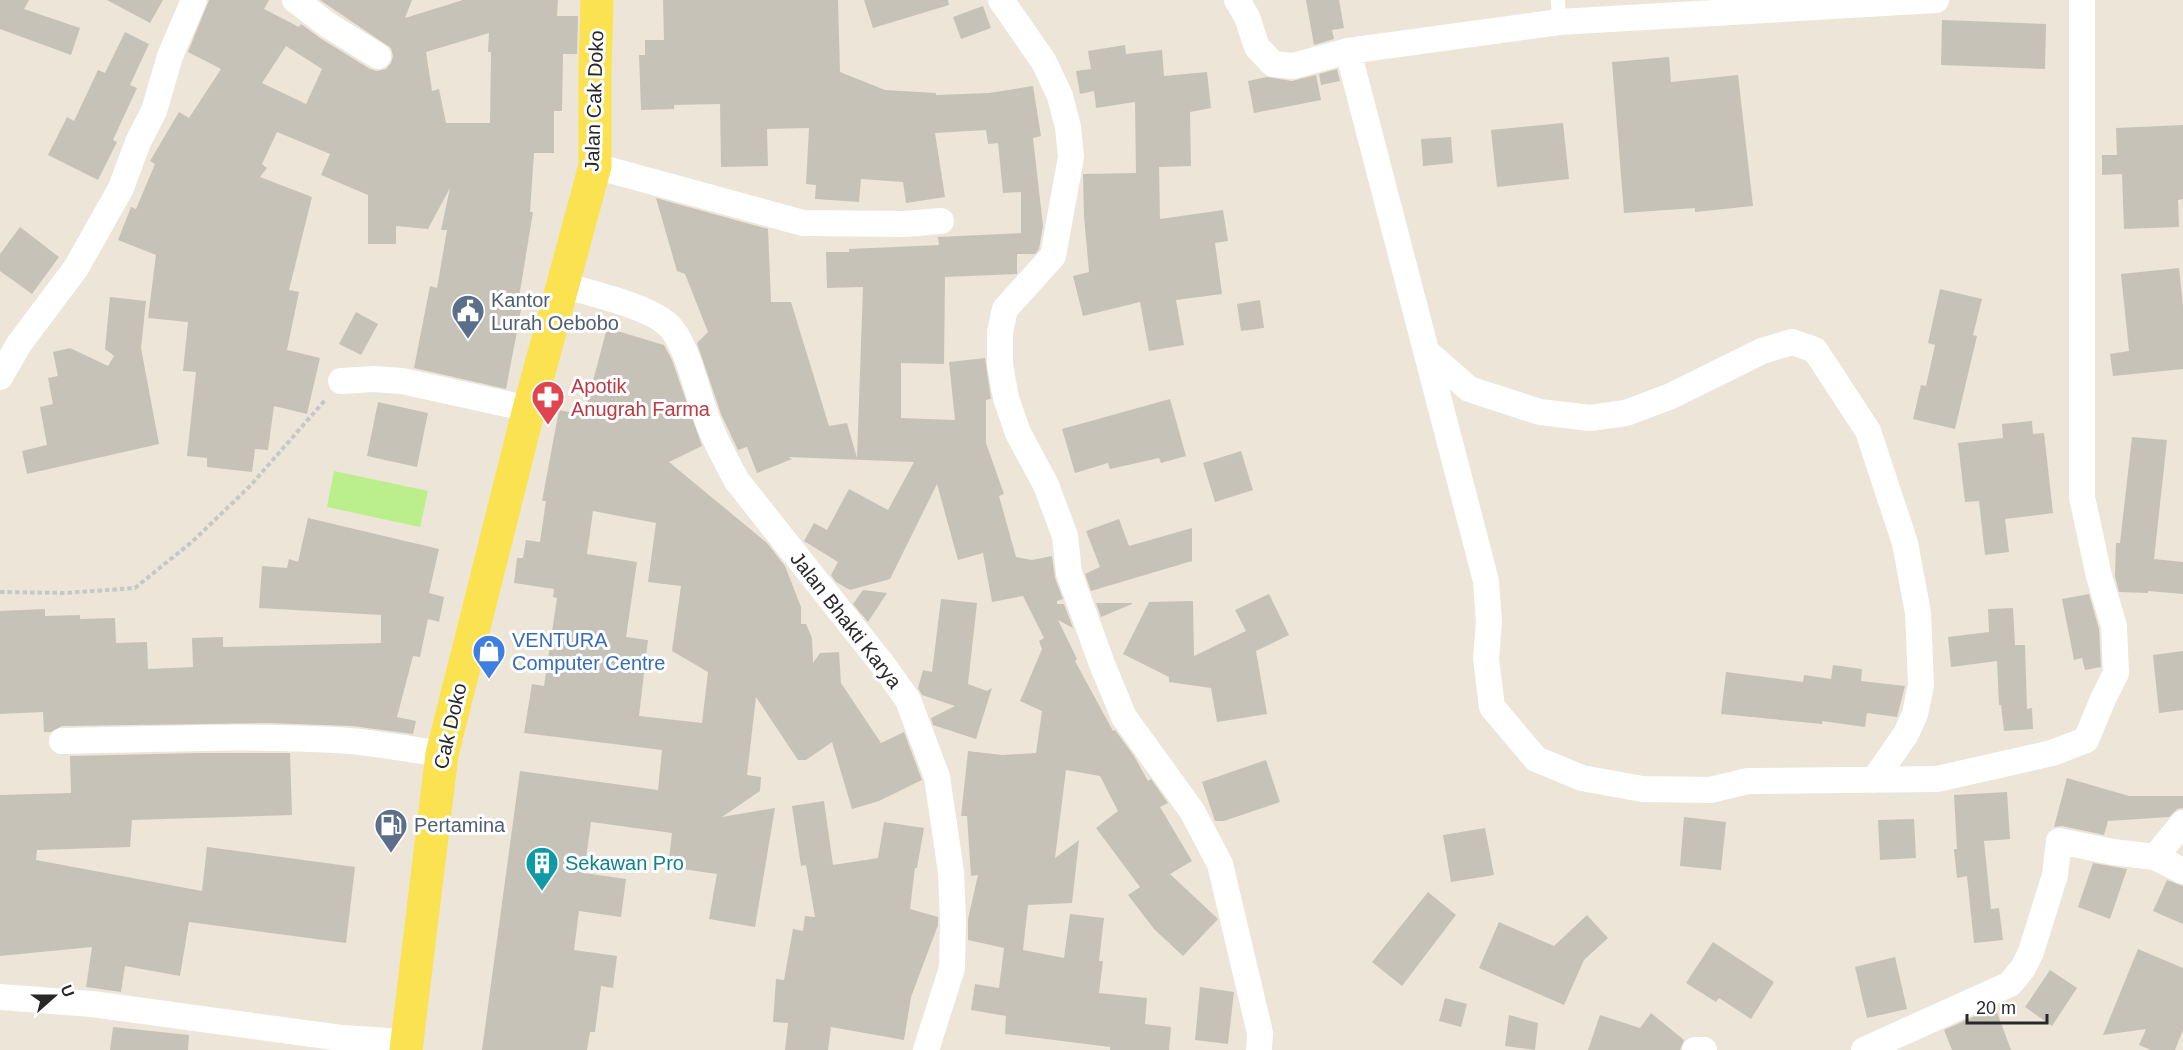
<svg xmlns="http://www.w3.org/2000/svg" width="2183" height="1050" viewBox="0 0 2183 1050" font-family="Helvetica,sans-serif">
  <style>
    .pitch { fill: #bbef8b }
    .building { fill: #c7c2b8; fill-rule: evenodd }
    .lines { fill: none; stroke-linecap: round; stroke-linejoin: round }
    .path { stroke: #c7c7c7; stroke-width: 4; stroke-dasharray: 4.5 3; stroke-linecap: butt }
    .lane { stroke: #fff; stroke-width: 14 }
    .street { stroke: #fff; stroke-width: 26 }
    .primary { stroke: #fae250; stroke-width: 33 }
    .labels { text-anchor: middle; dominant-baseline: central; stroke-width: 6; stroke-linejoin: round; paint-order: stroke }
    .street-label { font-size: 20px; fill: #282828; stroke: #fff }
    .service-label { font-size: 20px; fill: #4e5e75; stroke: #fff; text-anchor: start }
    .health-label { font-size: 20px; fill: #be3a42; stroke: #fff; text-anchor: start }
    .shop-label { font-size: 20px; fill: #366cbe; stroke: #fff; text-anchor: start }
    .culture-label { font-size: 20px; fill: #0d838f; stroke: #fff; text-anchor: start }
  </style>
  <rect width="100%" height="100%" fill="#ece5d8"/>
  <path class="pitch" d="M334,471L428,491L420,527L327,507Z"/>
  <path class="building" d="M0,0H29L24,9L80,28L71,55L0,29Z
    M107,0H163L150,23Z
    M209,0H269L264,9L299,27L301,24L320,38L370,69L377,71L386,69L391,63L393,56L391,48L320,0H412L405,18L463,0H558L557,16H578L577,54H563L562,111H554V153H534L530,212H533L518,304L522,305L506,389L414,368L430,286L437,288L447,230H441L450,188L428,229L396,226V244H368V195L321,175L330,154L277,132L262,164L267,168L260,177L312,197L289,290L299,292L287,350L320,358L307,414L274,406L268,450L255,449L252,472L207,467V458L187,456L196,372L183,371L188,322L148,318L156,255L118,240L131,207L136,209L155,164L150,161L179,112L189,118L221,69L188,52ZM489,33L488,52H491L490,123H446L439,89L432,91L426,52ZM286,46L322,69L306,104L262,83Z
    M663,0H838L840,72L885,90L936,93V95L989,93L1033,86L1041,136L1033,138L1043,226L1039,249L1035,254H1017V274L945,277L944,364L901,363V418L955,420L949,362L985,358L991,399L986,400V443L1004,494L999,496L1016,557L1032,560L1052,556L1055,578L1063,599L1057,601V604H1064L1073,628L1058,620L1077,659L1075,661L1113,731L1115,730L1134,756L1148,781L1151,779L1168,803L1160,807L1192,861L1170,874L1218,919L1183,956L1154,929L1128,895L1140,887L1096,828L1118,811L1100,776L1066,770L1055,858L1079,840L1072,903L1028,905L1023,950L1064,958L1070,914L1104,918L1099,961H1103L1099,993L1147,998L1145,1024L1171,1027L1169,1050H1110V1047L1005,1034L1006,1016L971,1010L975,984L999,988L1004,948L968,940V919L978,875L971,876L967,816H961L968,751L1002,755L1036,753L1042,711L1020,701L1042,649L1039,641L1044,638L1023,596L992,602L983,553L958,560L937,484L890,579L850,590L836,582L831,575L838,562L804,541L814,523L827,530L849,489L888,510L914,462L788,457L792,459L757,473L747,447L738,450L721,414L697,343L708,332L685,274L677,271L656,198L768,229L771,302H791L829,426L847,423L857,458L863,287L827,288L826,252H849V249L939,245L938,237L1021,233V192L1003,193L998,143L988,144L986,130L935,133L945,197L906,203L903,182L861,179L859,202L815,199L816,185L806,184L809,128L767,129L768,166L721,167L720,104L674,105V109L641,110L639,55H645V40H664Z
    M864,0H948L949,5L873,28Z
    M1306,0H1339L1344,28L1332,30L1334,39L1314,45Z
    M983,6L991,28L961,39L953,17Z
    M1942,20L2046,24L2045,69L1941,65Z
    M125,32L149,44L130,85L137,88L113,140L117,142L98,180L48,155L67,117L74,121L98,70L105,73Z
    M1125,45L1126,54L1162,50L1164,76L1207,72L1211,108L1190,112L1191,166L1159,167L1160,219L1223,210L1228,241L1215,243L1222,294L1176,300L1184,345L1149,351L1140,302L1083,316L1073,276L1089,272L1084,216L1083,174L1136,173L1135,102L1096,108L1094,91L1080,94L1076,71L1091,69L1088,51Z
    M1669,57L1671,82L1738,75L1753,206L1695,212V208L1624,213L1612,62Z
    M1337,69L1340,81L1321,85L1319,74Z
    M1316,75L1321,100L1254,113L1248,81L1267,77L1292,81Z
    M1563,123L1569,179L1497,187L1491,130Z
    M2183,125V199L2178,200L2179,227L2124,229L2122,174L2102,175V155H2117L2116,128Z
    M1451,137L1453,163L1423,166L1421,139Z
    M20,227L59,257L32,294L0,271V254Z
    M2179,268L2183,306V369L2113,376L2110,354L2129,351L2121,274Z
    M1940,289L1982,299L1973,335L1977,336L1955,429L1913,419L1921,385L1926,386L1935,345L1928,343Z
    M110,297L146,301L141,348L159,444L27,474L22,451L47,445L40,407L53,404L48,378L58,376L53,352L70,348L108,366L114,356L105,349Z
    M1260,300L1264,328L1241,331L1237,304Z
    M356,312L378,324L361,355L339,344Z
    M607,328L664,345L672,360L702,446L669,462L767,543L785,566L801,607V624H806L812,638L813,663L820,653L839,652L841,683L881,743L904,732L922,780L879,801L852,809L832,742L806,760H798L756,697L747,775L761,777L760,791L722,817L775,808L755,927L709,919L717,874L668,867L672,833L591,822L584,873L626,879L621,917L579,911L574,950L617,956L613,988L601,986L595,1032H590L587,1050H482L520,771L658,790L662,750L524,733L532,684L544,686L557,598L553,597L554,589L514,583L517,558H523L526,540L540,542L546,501H542L559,410L584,415ZM593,511L656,523L648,582L681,586L672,651L708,672L702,723L639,716L648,640L626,637L637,562L587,554Z
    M1170,399L1186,456L1161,463L1159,458L1110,469L1108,463L1075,473L1062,429Z
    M378,402L428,413L417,467L367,456Z
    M2032,421L2033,434L2044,433L2053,513L2005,519L2009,552L1985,555L1979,501L1965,502L1958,443L2003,438L2002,424Z
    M2132,437L2167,440L2154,559L2183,562V594L2148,591V593L2119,592L2115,576L2116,543H2120Z
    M1241,451L1253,490L1215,502L1203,463Z
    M308,518L439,549L429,593L444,597L439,622L428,619L420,657L413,656L397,717L416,721L413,734L352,726L268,723L62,726L51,732H44L43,712L0,714V611L45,609V616L80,615V619L115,618L116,643L147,642L148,669L193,667L192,638L223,637V647L381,643V615L259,608L262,566L287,568L289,559L298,562Z
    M1119,519L1129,546L1192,528V561L1091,591L1085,574L1100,567L1086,531Z
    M863,590L887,593L868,622L853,604Z
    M1269,594L1289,635L1256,651L1267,714L1217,722L1211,688L1169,682V677L1123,654L1149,602L1193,601L1194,656L1246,631L1235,610Z
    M2089,594L2099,629L2101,667L2085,670L2082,658L2074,660L2062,599Z
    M941,599L977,603L968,684L987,691L992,688L976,739L933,725L931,718L955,706L922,695L918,688L923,670L932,672Z
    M1096,603H1132V604L1101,617Z
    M2013,608L2015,645H2025L2027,709L2032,708L2033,729L2004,731L2001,705H1999L1997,661L1951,667L1948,637L1989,632L1988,609Z
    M2183,651V710L2159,713L2153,655Z
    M1833,665L1862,669L1861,681L1905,686L1897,717L1867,713L1865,727L1822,721V724L1721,714L1726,672L1803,682L1804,675L1831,679Z
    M200,753H290L292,815L132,820L130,847L37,850L36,860L202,891L207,847L355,867L346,943L189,922L180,976L125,966L121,992L86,987L92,947L0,956V795L71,793L70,756Z
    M1266,760L1280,802L1224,821H1215L1202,782Z
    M2067,778L2129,796H2183V808L2177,809L2169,817L2108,821L2104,835L2062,826L2054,827Z
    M2007,792L2010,839L1984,841L1991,909L1999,908L2003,940L1974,943L1967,876L1957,878L1954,849H1957L1954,795Z
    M824,801L833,865L878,858L884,822L924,828L917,868H915L910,909L938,917V925L911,997L904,1040L831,1027L828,1050H785L788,1023L773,1022L776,979L784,980L793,929L803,931L805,916L815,917L806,865L801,866L792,806Z
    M1684,817L1726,822L1721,870L1680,866Z
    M1914,819L1916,858L1880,860L1878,820Z
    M1485,828L1494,875L1451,882L1443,835Z
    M2093,863L2127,869L2110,919L2078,907Z
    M2167,880L2183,886V924L2153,911Z
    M1428,892L1456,915L1402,986L1372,962Z
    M1587,915L1608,938L1584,960L1564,1005L1479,968L1499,922L1554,946Z
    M1713,942L1774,982L1751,1019L1719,998L1716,1002L1686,983Z
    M2138,949L2183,968V1030L2175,1050H2151L2139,1045L2146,1029L2103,1035Z
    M1895,957L1907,1009L1867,1018L1855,967Z
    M2050,970L2077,988L2052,1026L2025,1007Z
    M1200,987L1234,992L1228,1044L1195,1040Z
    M1445,998L1467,1004L1461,1027L1439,1021Z
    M1995,1007L2011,1050H1952L1944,1030Z
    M1651,1013L1684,1040L1680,1050H1588L1600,1015L1640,1028Z
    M1509,1015L1538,1023L1535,1050L1505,1046Z
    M113,1027L189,1035L188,1050H110Z"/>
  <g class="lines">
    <path class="path" d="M0,592L66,593L135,588L193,541L250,486L326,399"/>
    <path class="lane" d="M1558,0L1559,22"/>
    <path class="street" d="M295,0L328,25L378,56
      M1001,0L1044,62L1060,96L1068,127L1071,157L1053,256L1005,309L1000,332V365L1006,398L1018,433L1046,485L1065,536L1069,573L1102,664L1124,717L1192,811L1220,864L1260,1033L1259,1050
      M1237,0L1247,17L1257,47L1273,64L1293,66L1348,51L1559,22L1936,0
      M1348,51L1486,581L1489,622L1486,659L1492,707L1536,759L1582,778L1642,789L1710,790L1748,781L1937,779L2052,753L2086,740L2103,699L2116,673L2114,626L2099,576L2082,497V0
      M595,166L803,223L905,224L941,221
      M563,285C592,294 644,305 666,323C687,340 697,394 707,419C715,441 726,461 737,481L883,665L908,700L937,777L951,872L953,921L952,968L926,1050
      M1428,353L1469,389L1540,412L1590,418L1626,413L1671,396L1762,351L1792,342L1815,350L1868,431L1905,543L1918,613L1921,685L1915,714L1906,734L1874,780
      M0,377L19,344L76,268L121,188L138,142L154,111L170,56L194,0
      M341,381L374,379L402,381L529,409
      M62,741C154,739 245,735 337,740C372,742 407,749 442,754
      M2155,857L2183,823
      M0,997L92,1004L341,1038L406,1042
      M1695,1050H1704
      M1864,1050L2010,984L2023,968L2031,952L2055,875L2059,841L2113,852L2155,857L2183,871"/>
    <path class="primary" d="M406,1050L442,754L529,409L595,166V70L597,0"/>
  </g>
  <defs>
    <g id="civic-pin" transform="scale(1.725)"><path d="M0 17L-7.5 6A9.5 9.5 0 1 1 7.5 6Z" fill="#5c6f8a" stroke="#fff"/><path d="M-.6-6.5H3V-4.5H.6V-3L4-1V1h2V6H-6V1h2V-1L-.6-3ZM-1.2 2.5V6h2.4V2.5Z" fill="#fff"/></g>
    <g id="pharmacy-pin" transform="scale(1.725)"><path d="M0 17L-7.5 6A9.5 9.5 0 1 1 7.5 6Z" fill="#e0444e" stroke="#fff"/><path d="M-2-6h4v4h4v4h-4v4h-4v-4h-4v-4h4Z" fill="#fff"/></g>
    <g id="shop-pin" transform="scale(1.725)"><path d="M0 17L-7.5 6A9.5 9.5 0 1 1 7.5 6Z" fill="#3f7fe0" stroke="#fff"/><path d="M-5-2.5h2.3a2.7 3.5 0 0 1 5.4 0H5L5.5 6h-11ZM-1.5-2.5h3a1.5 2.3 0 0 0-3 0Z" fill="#fff"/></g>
    <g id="fuel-pin" transform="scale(1.725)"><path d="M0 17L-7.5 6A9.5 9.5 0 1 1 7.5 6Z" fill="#5c6f8a" stroke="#fff"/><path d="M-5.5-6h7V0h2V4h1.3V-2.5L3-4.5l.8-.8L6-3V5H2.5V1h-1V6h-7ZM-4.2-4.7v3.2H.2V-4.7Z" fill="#fff"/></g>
    <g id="building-pin" transform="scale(1.725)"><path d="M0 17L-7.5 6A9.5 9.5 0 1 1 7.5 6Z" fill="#0f9aa8" stroke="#fff"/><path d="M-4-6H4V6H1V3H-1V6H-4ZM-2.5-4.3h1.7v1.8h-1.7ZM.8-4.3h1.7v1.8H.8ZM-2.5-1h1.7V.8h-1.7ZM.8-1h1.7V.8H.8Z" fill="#fff"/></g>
  </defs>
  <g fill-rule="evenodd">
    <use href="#civic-pin" x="468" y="311"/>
    <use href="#pharmacy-pin" x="548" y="397"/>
    <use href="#shop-pin" x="489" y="651"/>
    <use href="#fuel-pin" x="391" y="825"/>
    <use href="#building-pin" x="542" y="863"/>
  </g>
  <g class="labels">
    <g class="street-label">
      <text transform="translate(594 101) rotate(-88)">Jalan Cak Doko</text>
      <text transform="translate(846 620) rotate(52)">Jalan Bhakti Karya</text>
      <text transform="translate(450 726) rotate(-77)">Cak Doko</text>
    </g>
    <g class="service-label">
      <text x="491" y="300">Kantor<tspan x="491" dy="23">Lurah Oebobo</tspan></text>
      <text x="414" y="825">Pertamina</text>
    </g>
    <g class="health-label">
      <text x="571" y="386">Apotik<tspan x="571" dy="23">Anugrah Farma</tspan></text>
    </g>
    <g class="shop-label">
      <text x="512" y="640">VENTURA<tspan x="512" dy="23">Computer Centre</tspan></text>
    </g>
    <g class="culture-label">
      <text x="565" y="863">Sekawan Pro</text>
    </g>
  </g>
  <g transform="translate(54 996) rotate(69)" stroke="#ffffff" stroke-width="4.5" paint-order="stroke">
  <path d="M0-4.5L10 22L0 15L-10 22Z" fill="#282828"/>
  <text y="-9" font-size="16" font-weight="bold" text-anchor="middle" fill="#282828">U</text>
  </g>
  <path d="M1967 1014v9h80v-9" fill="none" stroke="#282828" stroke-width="3"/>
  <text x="1976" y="1014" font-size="18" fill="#282828" stroke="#ffffff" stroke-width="4.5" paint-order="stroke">20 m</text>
</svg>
